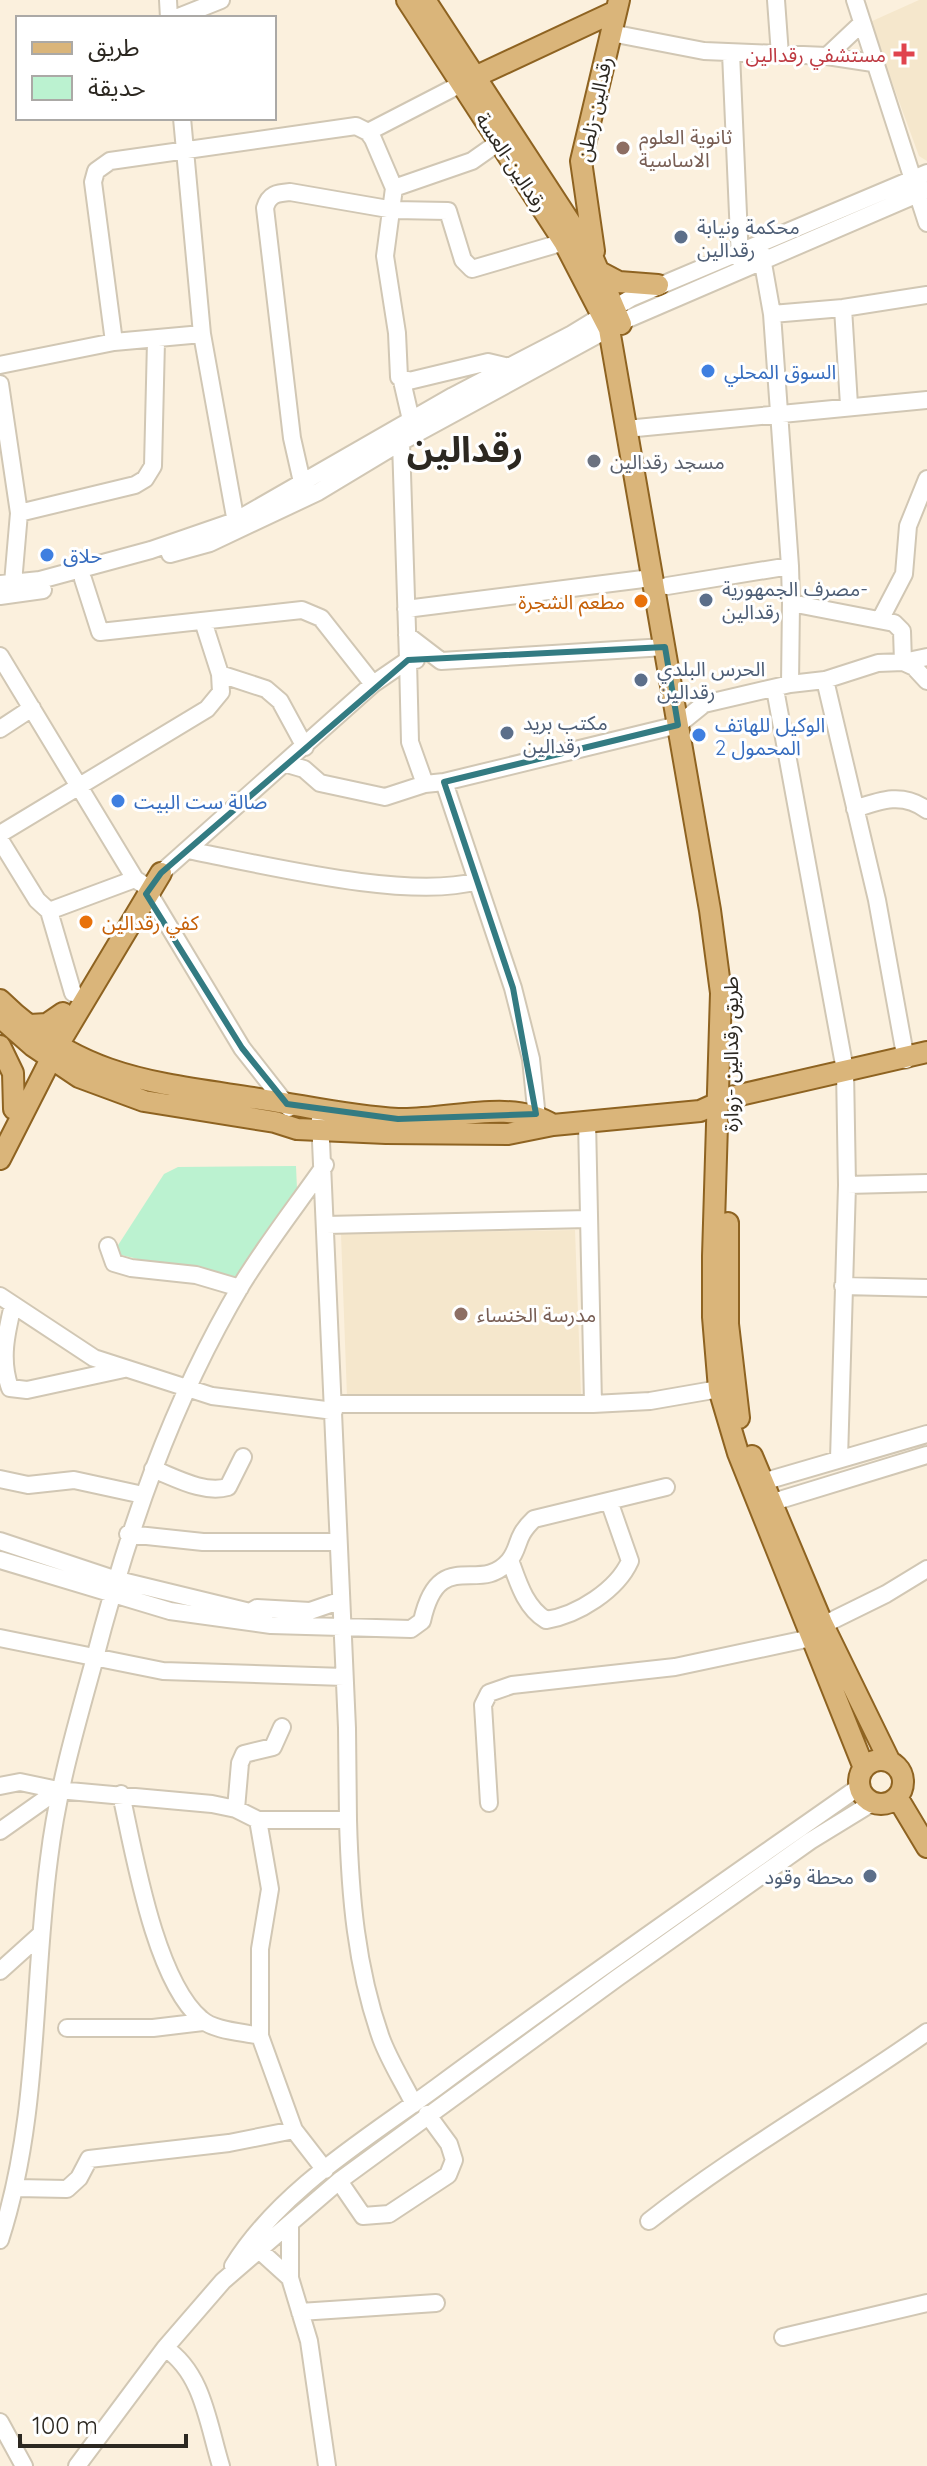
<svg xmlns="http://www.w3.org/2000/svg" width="927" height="2466" viewBox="0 0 927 2466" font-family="Quicksand,'Noto Sans Arabic',sans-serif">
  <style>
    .built { fill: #f5e7cc }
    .green { fill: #bbf2d0 }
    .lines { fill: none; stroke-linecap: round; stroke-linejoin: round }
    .minor-casing { stroke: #d1c7b4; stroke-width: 20 }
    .major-casing { stroke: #8e6321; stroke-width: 24 }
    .minor { stroke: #fff; stroke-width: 16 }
    .major { stroke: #dab57a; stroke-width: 20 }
    .marked { fill: none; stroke: #337b82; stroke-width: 6; stroke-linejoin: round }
    .health-dot { fill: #e0444e; stroke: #fff; stroke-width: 3 }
    .education-dot { fill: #8d6e63; stroke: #fff; stroke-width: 3 }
    .service-dot { fill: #5c6f8a; stroke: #fff; stroke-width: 3 }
    .shop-dot { fill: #3f7fe0; stroke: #fff; stroke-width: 3 }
    .worship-dot { fill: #6b7280; stroke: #fff; stroke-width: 3 }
    .food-dot { fill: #e8710a; stroke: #fff; stroke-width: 3 }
    .labels { text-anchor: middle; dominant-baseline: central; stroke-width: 6; stroke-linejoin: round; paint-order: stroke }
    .health-label { font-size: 20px; fill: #be3a42; stroke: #fff; text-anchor: end }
    .street-label { font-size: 20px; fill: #2c2821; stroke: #fff }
    .education-label { font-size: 20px; fill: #785e54; stroke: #fff; text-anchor: start }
    .service-label { font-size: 20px; fill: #4e5e75; stroke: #fff; text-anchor: start }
    .shop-label { font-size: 20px; fill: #366cbe; stroke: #fff; text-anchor: start }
    .worship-label { font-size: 20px; fill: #5b616d; stroke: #fff; text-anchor: start }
    .food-label { font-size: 20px; fill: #c56008; stroke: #fff; text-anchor: end }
    .town-label { font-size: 36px; font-weight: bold; fill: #2c2821; stroke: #fff }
  </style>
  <rect width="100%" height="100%" fill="#fbf0dd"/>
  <path class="built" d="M919,0H927V161L919,156L870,22Z
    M575,1230L581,1395L347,1397L341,1234Z"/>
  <path class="green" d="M296,1166L297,1189L237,1283L113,1253L164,1174L178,1167Z"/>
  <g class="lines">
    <g class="minor-casing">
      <path id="minor" d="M168,0L169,18
        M776,0L780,55
        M855,0L927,223
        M176,18L221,0
        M611,33L704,51L827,56L873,63
        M731,53L740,260
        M827,56L862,23
        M182,118L202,334L237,528
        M368,132L461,84
        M394,188L472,161L499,142
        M843,308L849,405
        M772,314L843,308L927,295
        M114,342L93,182L96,171L110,161L356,126L368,132L373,139L394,188L385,256L397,333L399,377L409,381L488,362L509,367
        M0,365L114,342L202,334
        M0,384L19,513L13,583
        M626,429L927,400
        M302,482L292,438L265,208C269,194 277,193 290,192L394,210L448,211L463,260L472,269L564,242
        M19,513L135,485L145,479L153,466L156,341
        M170,554L210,543L318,492L401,442L621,322L927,190
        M790,566L791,603L894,623L902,631L903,662L927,657
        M83,579L100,632L302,610L321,618L373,684
        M0,584L40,580L151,550L235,521L453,396L572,334L631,298L927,173
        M667,586L790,566L772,314L761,252
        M0,596L43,590
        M406,609L651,578
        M880,620L904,574L908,526L927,479
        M407,635L441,661L665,647
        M0,656L135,879L144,885L242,1048L289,1108
        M416,660H408L410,742L425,784L444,782
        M220,674L266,689L280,701L305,747
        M825,680L877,900L906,1060
        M790,684L791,603
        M775,689L845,1070L847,1185L839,1459
        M0,729L32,708
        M287,764L304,769L320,783L385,797L425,784
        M855,809C881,800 903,792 927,810
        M0,834L207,709L221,692L220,674L203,621
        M0,840L37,900L49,911L73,993
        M187,850C261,864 409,901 477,881
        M161,873L373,684L408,660L401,442L411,420L402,381
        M49,911L135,879
        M538,1128L531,1059L513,988L444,782L678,725L704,704L790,684L825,680L878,663L903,662L914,667L927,681
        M847,1185L927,1183
        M326,1225L589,1219
        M108,1246L114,1263L131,1268L196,1275L240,1288
        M843,1286L927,1288
        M0,1296L94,1358L212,1396L334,1411
        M13,1305C6,1334 0,1360 10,1388L27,1390L124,1369
        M333,1404H593L587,1121
        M593,1404L650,1401L719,1389
        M153,1469C176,1478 204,1494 228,1487L243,1457
        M0,1479L28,1485L74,1480L143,1495
        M752,1485L927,1434
        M760,1506L927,1455
        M128,1534L203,1542H337
        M0,1541L114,1579L250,1612L257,1608L310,1611L339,1601
        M0,1560L170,1611L271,1625L411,1629L422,1621C439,1545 479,1596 509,1561C521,1546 514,1538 534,1519L666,1487
        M510,1560C518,1582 525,1607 546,1620C578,1615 617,1590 630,1561L609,1501
        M823,1625L886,1594L927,1569
        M0,1638L163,1671L344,1677
        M0,1786L20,1782L58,1790
        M121,1794C134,1853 155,1980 201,2019C214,2031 243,2032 260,2036
        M489,1803L483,1705L489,1693L512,1685L675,1667L811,1638
        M236,1809L240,1763L244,1754L273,1747L282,1727
        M258,1820L270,1889L260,1949V2036L294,2130L325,2170
        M348,1820C350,1895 356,1967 381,2038C389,2060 403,2082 414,2104
        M0,1831L58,1790L212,1804L236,1809L258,1820H348L347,1728L320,1119
        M0,1971L40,1935
        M67,2028H153L203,2022
        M339,2181L363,2216L389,2214L448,2175L454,2160L449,2144L427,2114
        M17,2188L67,2189L79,2178L89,2159L229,2143L294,2130
        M649,2221C737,2152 835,2097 927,2032
        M0,2240C40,2117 32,1987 49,1859C57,1792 75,1730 93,1665C128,1530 170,1405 242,1284C267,1243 297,1205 325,1165
        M259,2250L290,2278L309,2341L327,2466
        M233,2266C280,2190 366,2139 437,2087C576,1984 718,1886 859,1787
        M290,2278V2225
        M300,2312L436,2303
        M783,2337L927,2303
        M165,2348C203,2373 208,2424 221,2466
        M0,2422L24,2466
        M77,2466L165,2348L223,2281L339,2181L617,1978L810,1841L872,1803"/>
    </g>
    <g class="major-casing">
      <path id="major" d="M407,0L564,242L609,329L710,910L721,993L713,1256V1317L719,1389L738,1453L864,1768
        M425,0L592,256L621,324
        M464,82L616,11
        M594,251L581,161L619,0
        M600,272L619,282L658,285
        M0,1000C82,1081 160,1083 266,1100C310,1107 354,1117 398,1119C447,1121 510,1098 553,1125
        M0,1017L33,1046L79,1077L144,1101L275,1122L297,1129L386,1133L508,1134L553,1125L700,1111L731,1097L927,1052
        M30,1025L47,1024L63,1013
        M0,1046L13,1073L14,1109
        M0,1159L58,1045L161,873
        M728,1223V1324L739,1418
        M752,1456L823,1625L890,1762
        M859 1782a22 22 0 1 1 44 0a22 22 0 1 1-44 0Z
        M897,1797L927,1847"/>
    </g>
    <use href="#minor" class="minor"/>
    <use href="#major" class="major"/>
  </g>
  <path class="marked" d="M665,647L678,725L444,782L513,988L536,1114L398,1119L287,1104L242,1048L146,894L161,873L408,660Z"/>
  <path class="health-dot" d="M900 42h8v8h8v8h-8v8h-8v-8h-8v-8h8z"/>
  <g class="education-dot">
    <circle cx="623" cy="148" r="8"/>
    <circle cx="461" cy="1314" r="8"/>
  </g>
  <g class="service-dot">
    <circle cx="681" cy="237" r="8"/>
    <circle cx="706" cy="600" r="8"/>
    <circle cx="641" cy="680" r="8"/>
    <circle cx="507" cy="733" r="8"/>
    <circle cx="870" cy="1876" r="8"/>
  </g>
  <g class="shop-dot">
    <circle cx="708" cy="371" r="8"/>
    <circle cx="47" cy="555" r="8"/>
    <circle cx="699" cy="735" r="8"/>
    <circle cx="118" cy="801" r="8"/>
  </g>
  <circle class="worship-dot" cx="594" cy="461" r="8"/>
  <g class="food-dot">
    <circle cx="641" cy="601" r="8"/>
    <circle cx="86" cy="922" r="8"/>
  </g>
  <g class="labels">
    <g class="health-label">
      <text x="886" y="54">مستشفي رقدالين</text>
    </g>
    <g class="street-label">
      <text transform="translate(594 109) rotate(-78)">رقدالين-زلطن</text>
      <text transform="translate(512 162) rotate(57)">رقدالين-العسة</text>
      <text transform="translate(730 1054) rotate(-90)">طريق رقدالين -زوارة</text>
    </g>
    <g class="education-label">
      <text x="639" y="136">ثانوية العلوم<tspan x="639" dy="23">الاساسية</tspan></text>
      <text x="477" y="1314">مدرسة الخنساء</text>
    </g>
    <g class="service-label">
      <text x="697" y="226">محكمة ونيابة<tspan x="697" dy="23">رقدالين</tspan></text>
      <text x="722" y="588">مصرف الجمهورية-<tspan x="722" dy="23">رقدالين</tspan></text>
      <text x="657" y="668">الحرس البلدي<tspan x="657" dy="23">رقدالين</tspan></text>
      <text x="523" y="722">مكتب بريد<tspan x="523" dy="23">رقدالين</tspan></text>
      <text x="854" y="1876" text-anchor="end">محطة وقود</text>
    </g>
    <g class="shop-label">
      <text x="724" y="371">السوق المحلي</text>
      <text x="63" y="555">حلاق</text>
      <text x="715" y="724">الوكيل للهاتف<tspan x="715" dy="23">المحمول 2</tspan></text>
      <text x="134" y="801">صالة ست البيت</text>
    </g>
    <g class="worship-label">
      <text x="610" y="461">مسجد رقدالين</text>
    </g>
    <g class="food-label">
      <text x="625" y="601">مطعم الشجرة</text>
      <text x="102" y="922" text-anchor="start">كفي رقدالين</text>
    </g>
    <g class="town-label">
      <text x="465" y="448">رقدالين</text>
    </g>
  </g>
  <rect x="16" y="16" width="260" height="104" fill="#ffffff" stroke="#aba9a6" stroke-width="2"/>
  <rect x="32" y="42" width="40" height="12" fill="#dab57a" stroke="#aba9a6" stroke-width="2"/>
  <text x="88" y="56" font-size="24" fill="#2c2821">طريق</text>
  <rect x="32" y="76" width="40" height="24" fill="#bbf2d0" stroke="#aba9a6" stroke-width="2"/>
  <text x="88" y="96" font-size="24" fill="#2c2821">حديقة</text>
  <path d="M20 2434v12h166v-12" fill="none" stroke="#2c2821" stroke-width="4"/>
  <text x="32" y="2434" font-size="24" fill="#2c2821" stroke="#ffffff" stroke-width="6" paint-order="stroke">100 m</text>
</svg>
